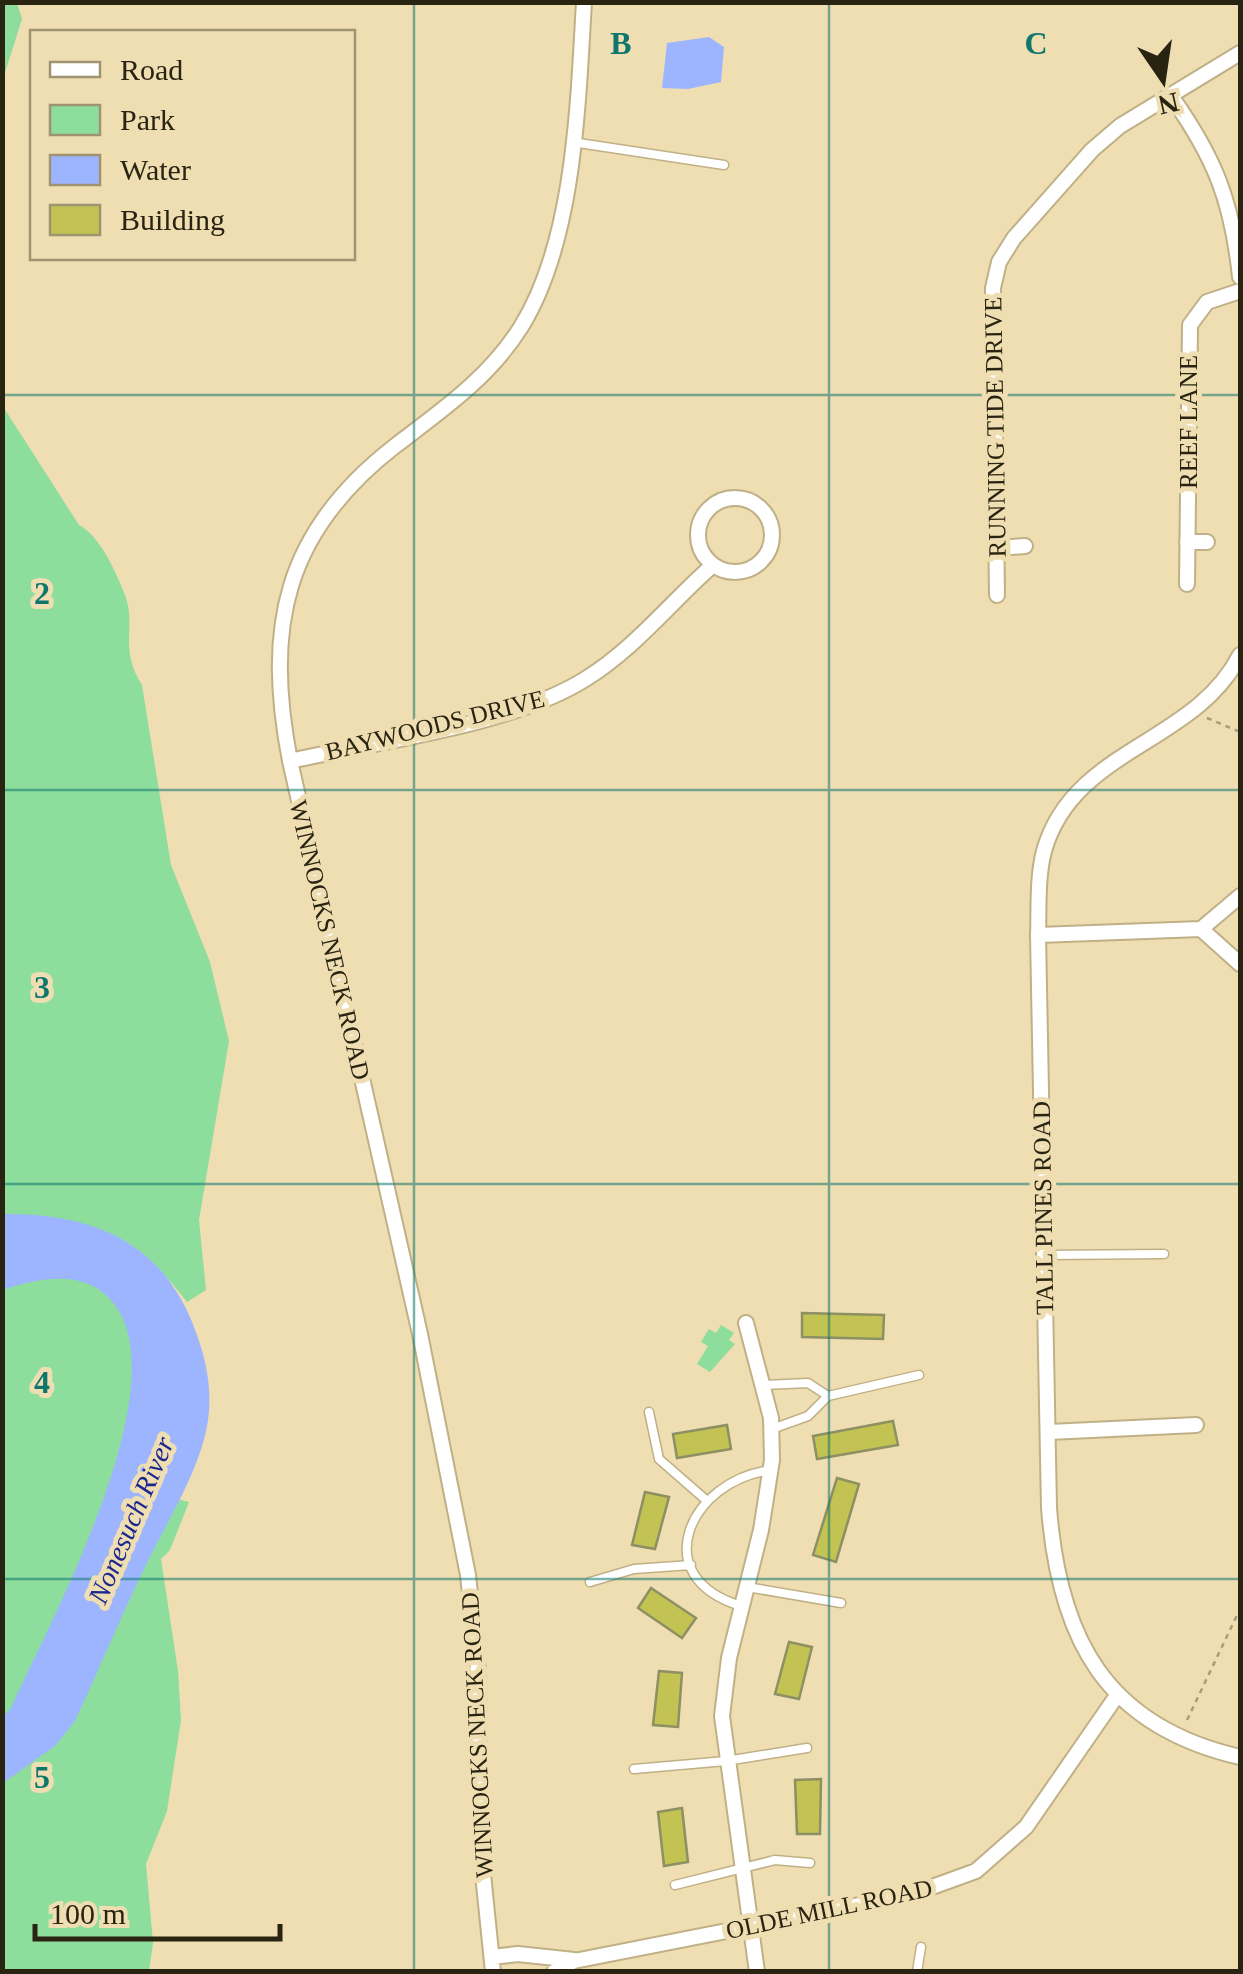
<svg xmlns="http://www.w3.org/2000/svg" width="1243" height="1974" viewBox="0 0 1243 1974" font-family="Georgia,serif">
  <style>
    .green { fill: #8ddd9d }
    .water { fill: #9cb5fe }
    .building { fill: #c2c352; stroke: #8d8f64; stroke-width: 2.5 }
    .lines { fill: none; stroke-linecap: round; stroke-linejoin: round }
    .lane-casing { stroke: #c0b086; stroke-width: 11 }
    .street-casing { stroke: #c0b086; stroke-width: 18 }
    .path { stroke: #a99c7a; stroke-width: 2.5; stroke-dasharray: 5 5; stroke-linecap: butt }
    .lane { stroke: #fff; stroke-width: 8 }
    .street { stroke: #fff; stroke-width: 14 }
    .grid { fill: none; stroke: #0f766e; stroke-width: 2.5; stroke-opacity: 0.55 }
    .labels { text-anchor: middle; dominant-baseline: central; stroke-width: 10; stroke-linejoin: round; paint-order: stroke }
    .street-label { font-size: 25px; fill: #292312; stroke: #efdeb2 }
    .water-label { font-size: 28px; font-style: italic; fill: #1c278d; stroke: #efdeb2 }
    .grid-label { font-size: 32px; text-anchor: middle; font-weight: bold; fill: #0f766e; stroke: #efdeb2; stroke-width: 10; stroke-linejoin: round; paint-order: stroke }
  </style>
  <rect width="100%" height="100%" fill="#efdeb2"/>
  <path class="green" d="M3,2L17,3L22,19L3,79Z
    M2,405L79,525C100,536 116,572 125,595C137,628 118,647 142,685L171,865L210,962L229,1041L199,1220L206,1290L187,1302C124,1222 99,1224 3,1222Z
    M71,1272L126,1303L137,1400L114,1484L189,1502L170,1550L161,1559L178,1671L181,1720L167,1811L146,1864L153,1943L149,1971H3V1286Z
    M721,1325L734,1333L729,1340L735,1344L710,1372L697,1364L708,1346L701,1342L709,1329L716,1333Z"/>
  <path class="water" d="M709,37L724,47L721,82L688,89L662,88L667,43Z
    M3,1214C97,1213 167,1244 198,1338C210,1373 214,1407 203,1443C191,1484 167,1522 148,1561C122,1613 100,1668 75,1721L55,1746L3,1783V1717L11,1708C49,1623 184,1379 110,1299C83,1269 36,1278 3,1290Z"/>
  <path class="building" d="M802,1313L884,1315L883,1339L802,1337Z
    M893,1421L898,1445L817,1459L813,1436Z
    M727,1425L731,1449L677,1458L673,1434Z
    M837,1478L859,1484L836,1562L813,1555Z
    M645,1492L669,1497L655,1549L632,1545Z
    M651,1588L696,1618L682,1638L638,1608Z
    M789,1642L812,1647L799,1699L775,1694Z
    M659,1671L682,1673L678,1727L653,1725Z
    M821,1779L820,1834H797L795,1780Z
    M682,1808L688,1862L664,1866L658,1812Z"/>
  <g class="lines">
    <g class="lane-casing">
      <path id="lane" d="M572,142L724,165
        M1044,1255L1164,1254
        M764,1385L808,1383L828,1396
        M649,1412L659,1459L706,1500
        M772,1429L808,1416L828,1396L919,1375
        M590,1582L634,1569L691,1565
        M747,1587L841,1603
        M741,1606C645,1577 690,1480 771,1470
        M634,1769L726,1761L807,1748
        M675,1885L775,1860L810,1863
        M917,1972L921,1947"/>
    </g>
    <g class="street-casing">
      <path id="street" d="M1171,96C1215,158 1232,201 1240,277
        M698 535a37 37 0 1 1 74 0a37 37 0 1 1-74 0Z
        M1187,542H1207
        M997,548L1025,546
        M1187,584L1190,325L1207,302L1240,291
        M997,595L993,288L999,262L1014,238L1092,150L1120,126L1240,53
        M1240,655C1195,744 1073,748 1044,851C1037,878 1039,908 1038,935L1049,1508C1059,1638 1105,1726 1240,1757
        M290,761C378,741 512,726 587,678C635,648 671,602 713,565
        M1240,896L1201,929L1240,964
        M1038,935L1201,929
        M746,1323L771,1418L772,1460L761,1530L729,1658L722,1716L757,1972
        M1049,1432L1196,1425
        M492,1957L518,1954L574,1960
        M493,1972L480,1845L478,1670L468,1575L420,1334L290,761C264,627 284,532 395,446C442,410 489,378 521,327C575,240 578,102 584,2
        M554,1972L574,1961L910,1895L976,1871L1026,1827L1118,1694"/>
    </g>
    <path class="path" d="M1207,718L1240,732
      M1187,1720L1240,1609"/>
    <use href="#lane" class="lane"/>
    <use href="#street" class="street"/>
  </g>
  <path class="grid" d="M414,2V1972M829,2V1972M2,395H1240M2,790H1240M2,1184H1240M2,1579H1240"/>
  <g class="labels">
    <g class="street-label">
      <text transform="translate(1188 422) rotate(-90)">REEF LANE</text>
      <text transform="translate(995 427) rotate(-91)">RUNNING TIDE DRIVE</text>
      <text transform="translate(435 725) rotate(-14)">BAYWOODS DRIVE</text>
      <text transform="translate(330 940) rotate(77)">WINNOCKS NECK ROAD</text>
      <text transform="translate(1043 1208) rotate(-91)">TALL PINES ROAD</text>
      <text transform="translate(477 1735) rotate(-93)">WINNOCKS NECK ROAD</text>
      <text transform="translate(829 1909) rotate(-12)">OLDE MILL ROAD</text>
    </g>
    <g class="water-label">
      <text transform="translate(131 1520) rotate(-67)">Nonesuch River</text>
    </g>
  </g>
  <g class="grid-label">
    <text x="621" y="54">B</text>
    <text x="1036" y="54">C</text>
    <text x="42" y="604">2</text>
    <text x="42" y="998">3</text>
    <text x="42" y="1393">4</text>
    <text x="42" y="1788">5</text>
  </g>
  <rect width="1243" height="1974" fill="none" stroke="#292312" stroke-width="10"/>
  <rect x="30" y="30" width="325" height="230" fill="#efdeb2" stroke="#a09372" stroke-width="2.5"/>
  <rect x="50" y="62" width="50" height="15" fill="#ffffff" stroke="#a09372" stroke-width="2.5"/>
  <text x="120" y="80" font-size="30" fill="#292312">Road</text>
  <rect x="50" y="105" width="50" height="30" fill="#8ddd9d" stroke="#a09372" stroke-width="2.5"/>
  <text x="120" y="130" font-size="30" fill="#292312">Park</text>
  <rect x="50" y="155" width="50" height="30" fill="#9cb5fe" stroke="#a09372" stroke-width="2.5"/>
  <text x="120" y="180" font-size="30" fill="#292312">Water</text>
  <rect x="50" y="205" width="50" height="30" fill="#c2c352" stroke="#a09372" stroke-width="2.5"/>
  <text x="120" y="230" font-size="30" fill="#292312">Building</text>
  <g transform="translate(1163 80) rotate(167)" stroke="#efdeb2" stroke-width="8" paint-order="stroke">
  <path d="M0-8L18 38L0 25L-18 38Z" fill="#292312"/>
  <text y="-15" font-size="28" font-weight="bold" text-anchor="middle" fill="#292312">N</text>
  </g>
  <path d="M35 1924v15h245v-15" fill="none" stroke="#292312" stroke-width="5"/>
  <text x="50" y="1924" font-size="30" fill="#292312" stroke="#efdeb2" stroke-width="8" paint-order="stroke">100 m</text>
</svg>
